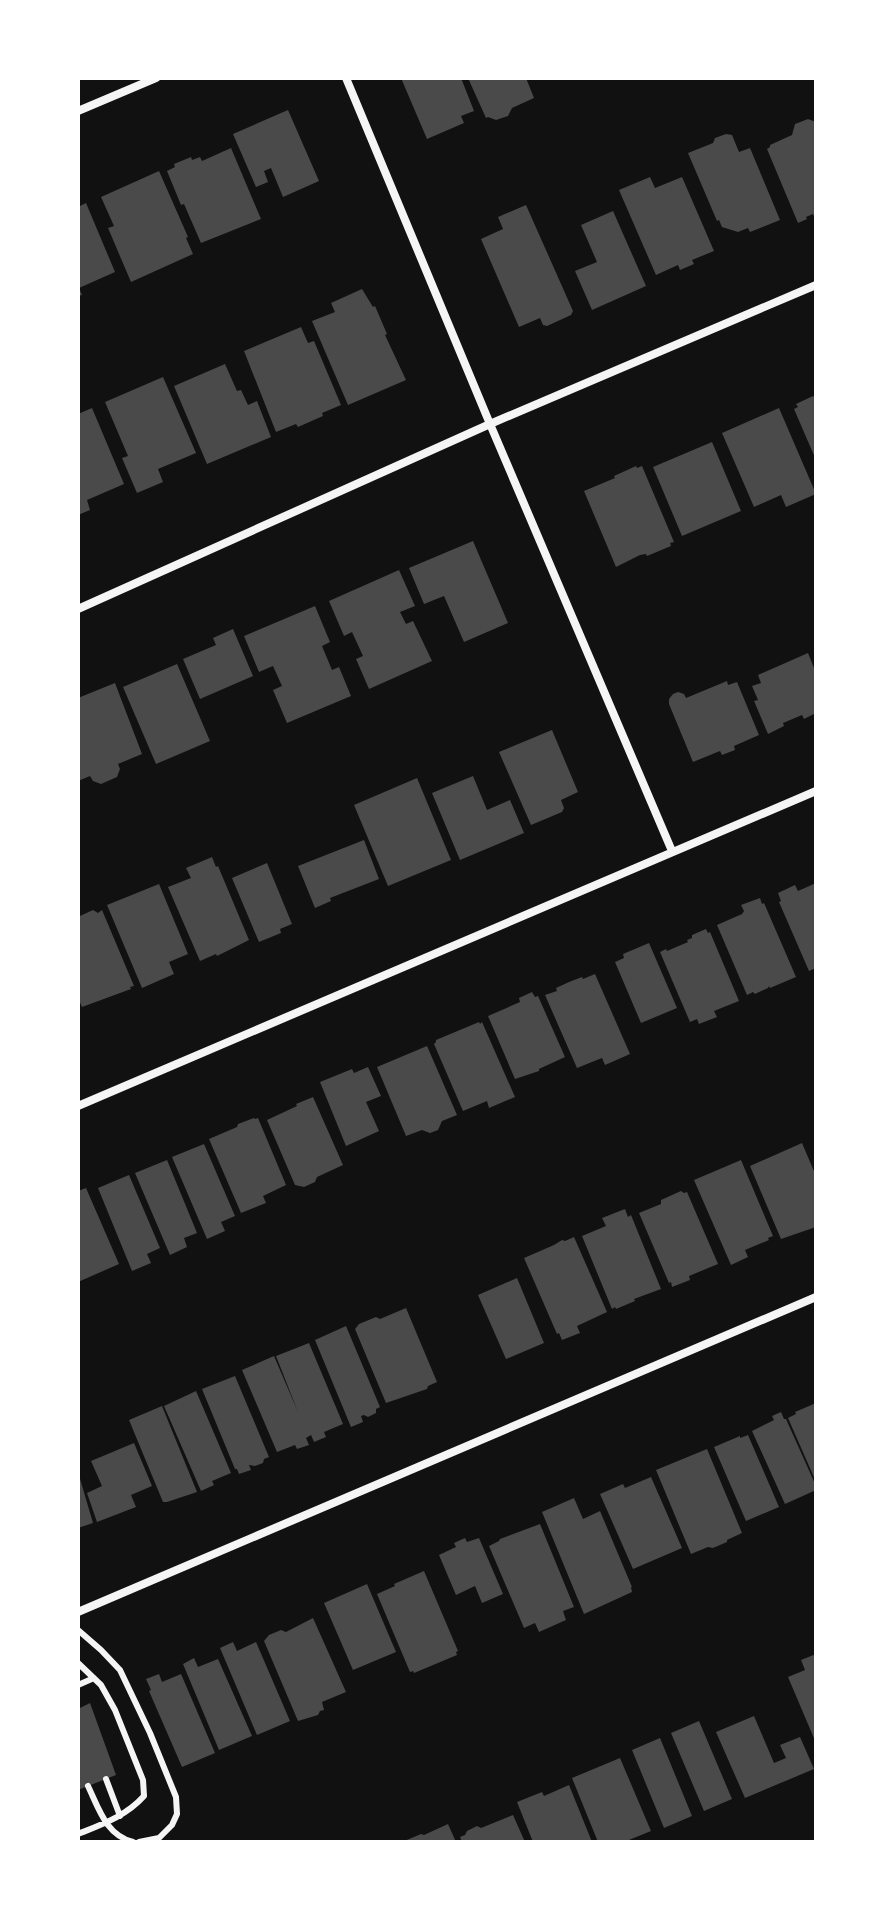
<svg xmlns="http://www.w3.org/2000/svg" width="894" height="1920" viewBox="0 0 894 1920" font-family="'Open Sans',sans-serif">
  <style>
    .building { fill: #4a4a4a }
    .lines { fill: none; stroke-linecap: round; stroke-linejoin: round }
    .service { stroke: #f5f5f5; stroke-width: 6 }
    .minor { stroke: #f5f5f5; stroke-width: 8 }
  </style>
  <rect width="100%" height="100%" fill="#111"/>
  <path class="building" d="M401,78H461L474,111L461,116L464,123L427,139Z
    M468,78H526L534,98L512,108L508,116L496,120L488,117L486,118Z
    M288,110L319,181L283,197L271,168L264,171L268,182L256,187L233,134Z
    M808,119L816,122V216L814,217L813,214L806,217L807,219L798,223L767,149L770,147V145L792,135L795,124Z
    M726,134L732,135L739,152L750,148L780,220L750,232L748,228L738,232L722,227L719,220L717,221L688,153L713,143L715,138Z
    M231,148L261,219L201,243L184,204L181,205L167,171L175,167L174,164L191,157L192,160L200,157L202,161Z
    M159,171L188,237L186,238L193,254L131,282L108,228L114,226L101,197Z
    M650,177L655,188L682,177L714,251L692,260L694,264L680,270L678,265L656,275L619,190Z
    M86,203L115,272L79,288L82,295L78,296V207Z
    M526,205L573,311L571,315L547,326L543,325L540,318L519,327L481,239L503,229L498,217Z
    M613,211L646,286L592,310L575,271L597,262L581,225Z
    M362,289L373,307L375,306L387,334L385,335L406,380L348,405L312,321L335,312L331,303Z
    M301,327L308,343L314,341L341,405L322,413L323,416L298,427L296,424L276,432L244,351Z
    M225,364L237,391L241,390L248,405L257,401L271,437L207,464L174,386Z
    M163,377L196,453L158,469L163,482L137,493L122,458L128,456L105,402Z
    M813,396L816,400V460L794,409L798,407L796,404Z
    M92,408L124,484L87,500L90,510L78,515V414Z
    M779,408L816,494L786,507L781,495L754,507L722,433Z
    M712,442L741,511L682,536L653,467Z
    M636,466L637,468L642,466L674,542L670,543L671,546L647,556L646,554L640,555L616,567L584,491L615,478L614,476Z
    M473,541L508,623L464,642L444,596L424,604L409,568Z
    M399,570L415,606L400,612L406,624L413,621L432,661L369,689L356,659L363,656L352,632L344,636L329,601Z
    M315,606L330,642L322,646L332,670L339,667L351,696L287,723L273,690L282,686L273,666L259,672L244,636Z
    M233,629L253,676L200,699L183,659L216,645L213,638Z
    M808,653L816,673V713L804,719L802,715L783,723L784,726L768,734L754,701L758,700L752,686L761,683L758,675Z
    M177,664L210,741L156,764L123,687Z
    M727,681L728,685L737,682L759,735L734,746L735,750L722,755L720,751L693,762L669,704V699L673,694L678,692L684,694L686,698Z
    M115,683L142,754L118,764L120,769L117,777L101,784L93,781L90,776L78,781V698Z
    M552,730L578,792L561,800L564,808L562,812L531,825L499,752Z
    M473,776L487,810L510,800L524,833L460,860L432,793Z
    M417,778L451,860L388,886L354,805Z
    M364,840L379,879L330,898L331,901L315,908L298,866Z
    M212,857L216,867L218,866L249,940L217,956L216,954L200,961L168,887L191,878L186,868Z
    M267,863L292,924L280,929L281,933L259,942L232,878Z
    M816,883V968L809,971L779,902L781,901L778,893L795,885L798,891Z
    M159,884L188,954L169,962L174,974L142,988L107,905Z
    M760,898L762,904L764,903L796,977L770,988L769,986L768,988L755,994L753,992L747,995L717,925L742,914L744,911L741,905Z
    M93,910L98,913L102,910L134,986L130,987L131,989L82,1007L78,998V920L80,916Z
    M706,929L708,933L710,932L739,1001L714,1011L717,1017L699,1024L697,1019L690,1022L660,952L666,949L667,951L688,942L687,940L692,938V935Z
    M649,943L677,1008L641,1023L615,962L624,958L623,954Z
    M595,974L630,1054L605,1065L602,1058L577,1068L545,995L557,991L556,988L569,982L582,977L583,979Z
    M532,992L535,997L538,996L565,1057L539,1069V1071L515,1079L488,1016L520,1002L519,998Z
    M479,1022L480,1024L482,1022L515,1097L489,1108L487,1101L463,1111L434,1044L436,1042V1040Z
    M427,1046L457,1115L442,1121L438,1130L430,1133L422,1130L406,1136L377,1067Z
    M368,1067L381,1096L366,1102L379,1131L346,1146L320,1082L352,1069L354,1073Z
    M313,1097L343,1165L317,1177L315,1182L304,1187L295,1185L267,1120L297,1106L296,1104Z
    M254,1118L255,1119L258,1118L286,1185L263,1196L266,1203L241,1213L209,1139L237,1127L238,1124Z
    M802,1143L816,1176V1227L781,1239L750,1166Z
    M204,1144L235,1216L221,1222L225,1231L207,1239L172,1157Z
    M167,1160L197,1233L184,1238L187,1247L170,1255L135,1173Z
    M741,1160L773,1236L768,1238L769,1240L745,1250L748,1257L731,1265L694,1180Z
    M129,1175L160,1248L147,1254L151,1263L132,1271L98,1188Z
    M86,1188L119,1264L78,1282V1191Z
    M681,1191L684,1193L687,1192L718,1264L689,1276L690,1280L672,1287L671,1282L669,1283L639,1213L661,1204V1200Z
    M625,1209L628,1217L631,1215L661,1289L634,1299L635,1301L616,1309L615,1307L612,1309L582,1236L606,1226L602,1218Z
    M574,1237L607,1312L577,1326L580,1333L562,1340L559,1333L557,1334L524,1258L554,1245L562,1240L565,1241Z
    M517,1278L544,1343L506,1359L478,1295Z
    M406,1308L437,1382L428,1386L427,1389L386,1403L355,1329L359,1324L376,1317L380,1319Z
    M346,1326L380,1407L376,1409V1413L368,1417L364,1415L361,1416L363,1422L351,1427L315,1340Z
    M309,1343L343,1424L324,1432L326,1437L314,1442L311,1435L306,1438L309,1445L297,1449L295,1445L277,1452L242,1370L274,1356L298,1412L276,1356Z
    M235,1376L269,1457L264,1459L263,1463L255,1466L249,1465L251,1470L239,1474L237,1469H235L202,1389Z
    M196,1391L231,1473L212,1481L214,1485L201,1491L164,1406Z
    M816,1403V1482L788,1418L796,1414L795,1412Z
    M162,1406L197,1492L167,1502H163L129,1420Z
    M781,1412L784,1419H786L816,1486V1490L785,1504L752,1431L774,1420L772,1416Z
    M748,1435L779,1507L746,1521L714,1447L740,1436V1438Z
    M134,1443L152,1486L131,1495L136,1507L97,1522L87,1493L102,1486L91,1461Z
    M707,1449L742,1533L727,1540V1542L713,1548L708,1547L691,1554L656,1470Z
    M78,1472L93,1523L78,1528Z
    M651,1477L682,1548L633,1569L600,1494L623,1484L625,1488Z
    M574,1498L583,1519L600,1511L632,1587H631L632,1592L584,1614L542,1512Z
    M540,1524L574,1607L563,1611L566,1620L539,1632L535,1623L524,1628L489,1546L499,1541L500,1539Z
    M465,1538L467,1542L479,1538L503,1594L482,1603L475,1586L456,1595L439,1555L456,1547L454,1543Z
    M424,1571L458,1651L456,1652L457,1655L414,1673L413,1671L410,1672L377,1594L395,1586L394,1584Z
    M367,1584L396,1652L353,1670L324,1603Z
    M313,1618L346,1692L322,1702L324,1710L320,1711L318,1715L298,1721L264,1641L269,1635L281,1630L286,1632Z
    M233,1642L237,1651L256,1642L290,1721L257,1735L220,1648Z
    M816,1654V1743L788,1677L805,1670L801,1660Z
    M194,1658L198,1667L218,1659L252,1736L219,1750L183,1664Z
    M159,1674L162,1682L181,1674L215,1753L182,1767L149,1691L151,1690L146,1679Z
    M90,1703L116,1775L78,1790V1709Z
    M754,1716L774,1763L786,1758L780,1745L800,1737L814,1769L745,1798L716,1732Z
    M699,1721L732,1799L704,1811L671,1733Z
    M660,1738L692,1816L664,1828L632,1750Z
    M620,1758L651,1831L624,1842H598L572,1778Z
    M569,1785L592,1842H533L517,1802L542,1792L544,1796Z
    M513,1815L525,1842H462L460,1837L465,1835L467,1831L477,1826L481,1828Z
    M448,1824L456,1842H402L421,1834L424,1835Z"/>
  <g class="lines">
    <path class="service" d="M78,1630L101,1650L120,1670L150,1733L176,1797L177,1814L172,1825L159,1838L139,1842
      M78,1663L101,1685L115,1710L143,1780L144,1796C126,1816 103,1824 78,1834
      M78,1685L94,1678
      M106,1779L120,1816
      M88,1786C99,1809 106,1835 133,1842"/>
    <path class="minor" d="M346,78L490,424L672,851
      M78,111L156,78
      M78,609L490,424L816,285
      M78,1106L816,791
      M78,1612L816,1297"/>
  </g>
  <rect width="894" height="1920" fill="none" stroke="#ffffff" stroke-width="160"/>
</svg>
